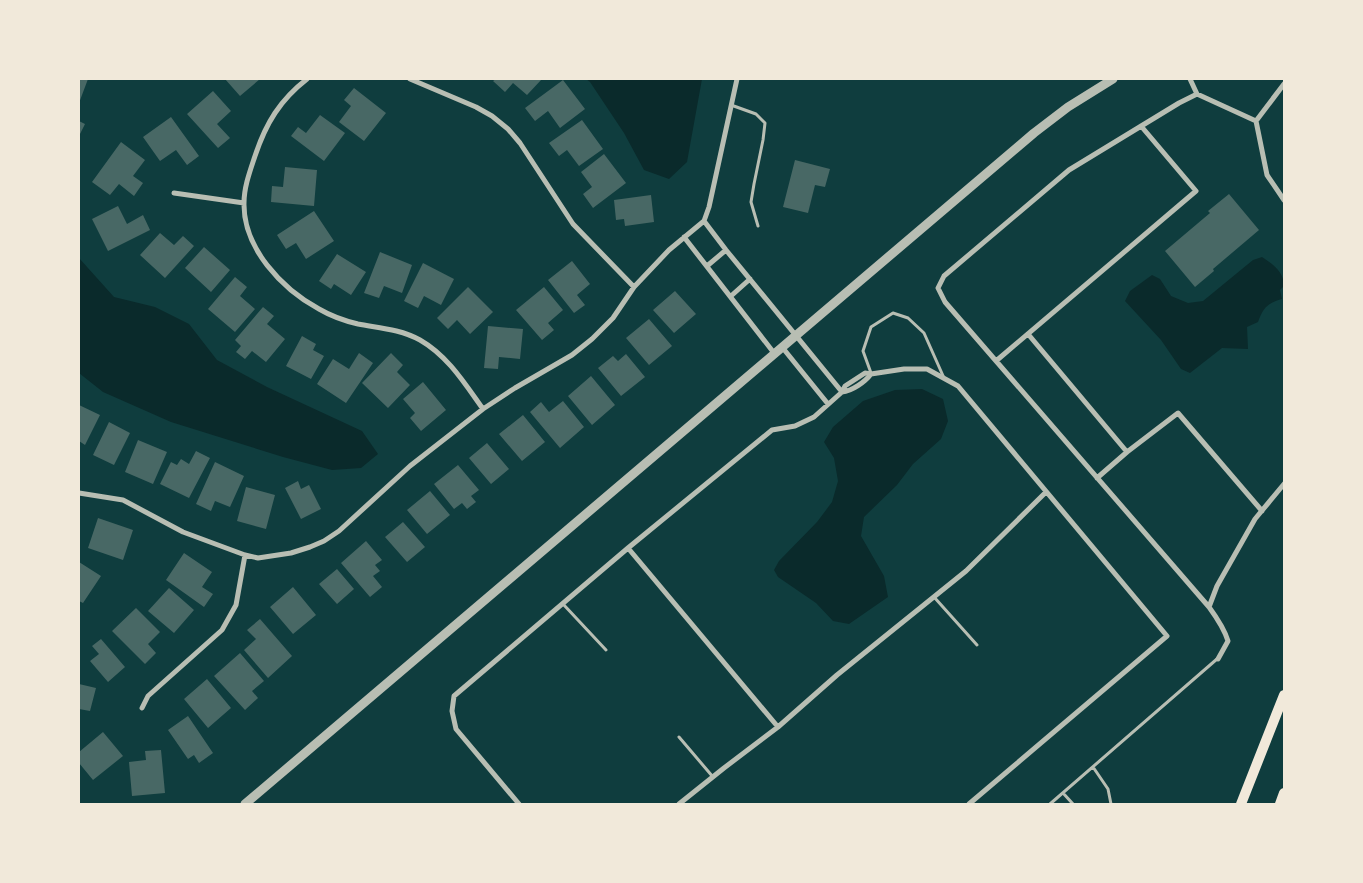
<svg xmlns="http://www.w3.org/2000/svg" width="1363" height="883" viewBox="0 0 1363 883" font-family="'Space Grotesk',sans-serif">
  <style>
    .water { fill: #0a2a2b }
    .building { fill: #486865 }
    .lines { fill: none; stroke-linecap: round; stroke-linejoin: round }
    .service { stroke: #b8beb3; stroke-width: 3 }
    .minor { stroke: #b8beb3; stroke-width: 5 }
    .tertiary { stroke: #b8beb3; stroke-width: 9 }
    .secondary { stroke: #f1e9da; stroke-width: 10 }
  </style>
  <rect width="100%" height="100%" fill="#0f3d3e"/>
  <path class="water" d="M586,79H702L687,162L669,179L644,170L624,133L590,82Z
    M1262,257C1273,264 1284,272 1284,286L1280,290L1282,299C1267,303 1263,308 1258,322L1247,327L1248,349L1222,348L1190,373L1181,369L1161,340L1125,301L1130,291L1152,275L1160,279L1171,296L1188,303L1203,301L1253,260Z
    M79,258L114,297L155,307L189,324L217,360L267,387L362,431L378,454L361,468L332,470L283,457L171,422L103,392L79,373Z
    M922,389L943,399L948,421L941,439L913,464L897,485L864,517L861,536L884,576L888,597L849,624L833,621L816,603L778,577L774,570L779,561L817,522L832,502L838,481L834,458L824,442L833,427L863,401L895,390Z"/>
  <path class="building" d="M79,79H88L79,103Z
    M225,79H260L240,96Z
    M496,79H542L527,95L513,83L505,92L493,81Z
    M563,80L585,109L560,128L548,111L535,121L525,108Z
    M354,88L386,113L364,141L339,122L351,106L344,100Z
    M213,91L231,111L217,124L230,138L218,148L187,114Z
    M320,115L345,133L324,161L291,136L298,127L306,133Z
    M171,117L199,156L187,165L176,150L160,161L143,137Z
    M582,120L603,149L579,166L567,150L559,156L549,143Z
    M79,121L85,124L79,136Z
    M121,142L145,160L133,176L143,183L134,196L119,184L110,195L92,182Z
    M604,154L626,183L593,208L583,194L592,187L581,172Z
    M795,160L830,169L825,187L815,185L808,213L783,207Z
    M285,167L317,170L314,206L271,202L272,186L283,187Z
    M1229,194L1259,230L1213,269L1214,271L1195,287L1165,251L1210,213L1208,211Z
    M651,195L654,222L625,226L624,219L616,220L614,200Z
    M118,206L127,224L143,215L150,230L108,251L92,219Z
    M314,211L334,241L306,259L296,243L286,249L277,235Z
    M160,233L174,245L183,236L194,246L165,278L140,255Z
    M204,247L230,270L211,292L185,268Z
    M380,252L412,265L402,293L384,286L379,298L364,293Z
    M337,254L366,272L351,295L334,284L331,289L319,281Z
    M572,261L590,284L577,295L585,305L574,313L548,280Z
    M423,263L454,279L441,305L424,296L418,308L404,301Z
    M235,277L247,287L240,296L255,309L235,332L208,309Z
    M468,287L493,312L470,334L457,320L448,329L437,318Z
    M544,287L563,310L548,323L554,330L542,340L516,310Z
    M675,291L696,314L674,333L653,310Z
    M263,307L274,316L267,324L285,339L266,362L252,351L245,359L236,352L241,346L235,340Z
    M649,319L672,346L649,365L626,338Z
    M488,326L523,329L520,359L499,357L498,369L484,368Z
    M302,336L316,344L313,350L324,356L311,379L286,366Z
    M359,353L373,363L346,403L317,384L333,359L349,369Z
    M391,353L403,365L397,372L410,385L388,408L362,383Z
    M626,354L645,377L621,396L598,368L613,356L618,361Z
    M591,376L615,405L592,425L568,396Z
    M423,382L446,410L421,431L410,418L415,413L403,399Z
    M563,401L584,427L560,448L530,412L541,402L549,412Z
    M79,405L100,415L85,445L79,441Z
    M523,415L545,442L522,461L499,434Z
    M109,422L130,433L114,465L93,455Z
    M138,440L167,452L153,484L125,472Z
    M487,443L509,469L491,484L469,458Z
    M196,451L210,458L189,498L160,484L171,462L177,465L181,459L189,464Z
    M215,462L244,476L230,507L215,501L211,511L196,504Z
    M458,465L479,490L471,496L476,502L467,509L462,503L454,509L434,484Z
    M298,481L301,489L309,485L321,509L301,519L285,488Z
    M246,487L275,495L266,529L237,521Z
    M430,491L450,515L427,534L407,510Z
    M98,518L133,530L123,560L88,548Z
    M403,522L425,547L407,562L385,537Z
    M366,541L382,560L375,565L380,571L373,576L382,587L370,597L341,563Z
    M184,553L212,572L202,587L213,594L204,607L166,580Z
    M79,562L101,576L83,603L79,601Z
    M337,569L354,589L337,604L319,584Z
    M293,587L316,615L293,634L270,607Z
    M169,588L194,610L174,633L148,611Z
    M136,608L160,632L148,644L156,653L145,664L112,631Z
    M260,619L292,656L268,678L244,650L256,639L247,630Z
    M101,639L125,667L108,682L90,661L99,654L92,646Z
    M240,653L264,681L252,691L258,698L245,710L214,676Z
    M207,679L231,708L208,728L184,699Z
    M79,684L96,688L90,711L79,709Z
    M188,716L213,753L199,763L194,755L188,759L168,730Z
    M103,732L123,756L93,780L79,763V752Z
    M161,750L165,793L132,796L129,762L146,760L145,751Z"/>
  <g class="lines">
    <path class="service" d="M731,105L756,114L765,123L763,140L754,184L751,202L758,226
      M871,373L863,351L871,327L893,313L908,318L924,333L944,378
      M934,597L977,645
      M563,604L606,650
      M679,737L713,777
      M1093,767L1108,789L1111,804
      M1063,793L1073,804
      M1050,804L1217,659"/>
    <path class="minor" d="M307,79C280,100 266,123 255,156C250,171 244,187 244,203C243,248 282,289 319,309C331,316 345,321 358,324C379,328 400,329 420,340C448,356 465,384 483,409
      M410,79L476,107L492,116L508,129L520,143L573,224L634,287
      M1190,79L1197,94
      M1197,94L1179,103L1069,170L944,276L938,288L945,302L1209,607C1217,618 1224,628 1228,641L1218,659
      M1197,94L1256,121L1284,84
      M1256,121L1267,175L1284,200
      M174,193L244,203
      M704,221L726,250L842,392
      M704,221L709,207L737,79
      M684,237L774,353
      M707,266L726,250
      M731,296L750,279
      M1028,334L1127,452
      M782,347L828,404
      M996,361L1196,191L1141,126
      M842,392L845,386L865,373L871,374L904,369H927L958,386L1167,636L969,804
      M1097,478L1127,452L1178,413L1262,511
      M79,493L123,500L183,532L245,555L258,558L291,553L310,547L324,541L339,531L410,466L483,409L515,388L572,355L592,339L613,318L634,287L669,250L704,221
      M628,548L778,727
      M1209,607L1217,586L1255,519L1284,484
      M142,708L148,696L222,630L236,605L245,555
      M519,804L456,729L452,711L454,696L628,548L772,430L795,426L814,417L842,392C852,391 865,382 871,374
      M679,804L724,768L778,727L837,675L966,571L1046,492"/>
    <path class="tertiary" d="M245,804L1034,133L1068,107L1113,79"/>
    <path class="secondary" d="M1241,804L1284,695
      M1280,804L1284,793"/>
  </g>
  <rect width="1363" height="883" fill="none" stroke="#f1e9da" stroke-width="160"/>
</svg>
